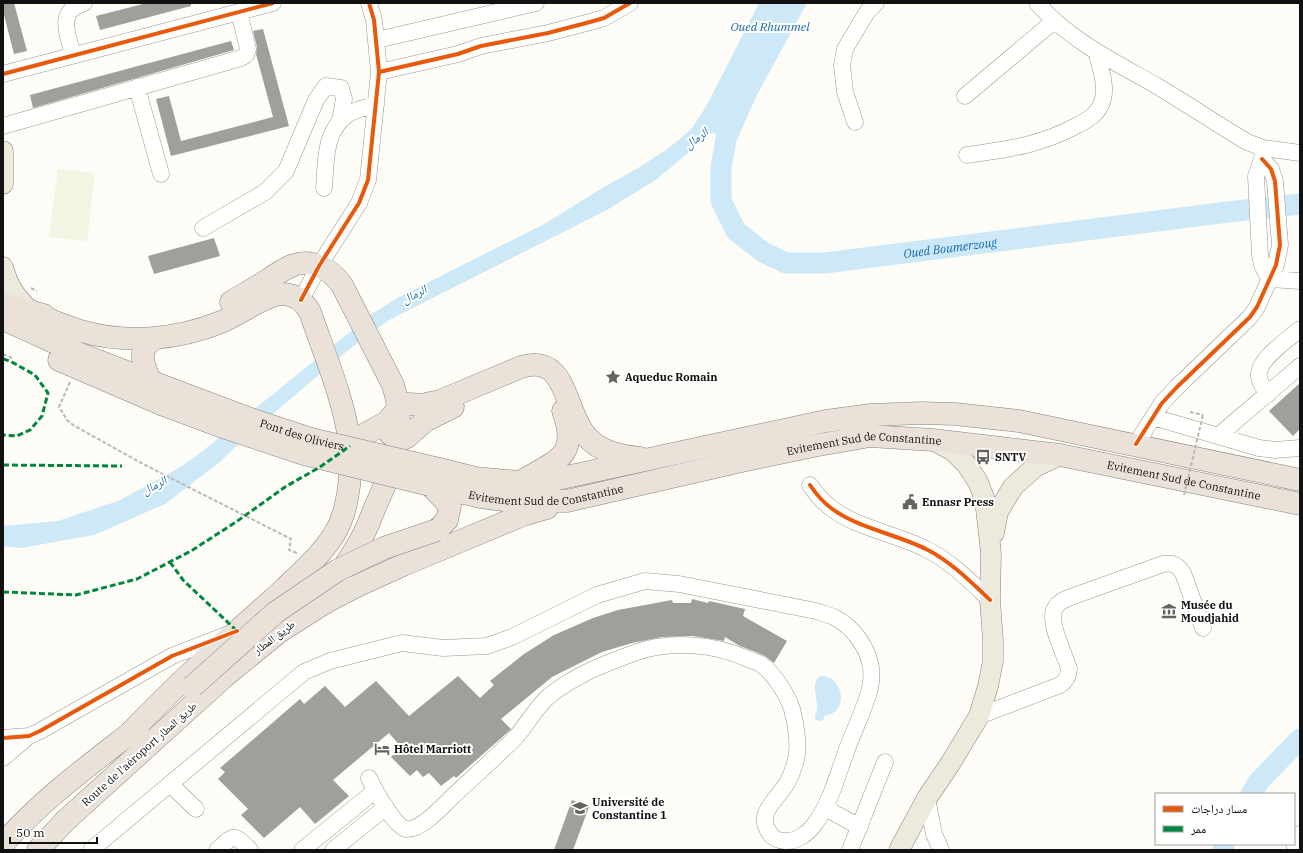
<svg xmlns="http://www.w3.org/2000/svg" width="1303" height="853" viewBox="0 0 1303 853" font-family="'IBM Plex Serif','Noto Naskh Arabic',serif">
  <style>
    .pitch { fill: #f0f6e1 }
    .water { fill: #cde8f7 }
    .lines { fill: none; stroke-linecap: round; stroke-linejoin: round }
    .river { stroke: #cde8f7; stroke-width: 21 }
    .building { fill: #a19f9c }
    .minor-casing { stroke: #979795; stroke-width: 17 }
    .major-casing { stroke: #858482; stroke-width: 21 }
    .highway-casing { stroke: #858482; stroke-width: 23 }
    .path { stroke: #b9b9b8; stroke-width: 2; stroke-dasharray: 4 2; stroke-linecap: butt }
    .minor { stroke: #fffffe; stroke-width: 16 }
    .major { stroke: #ede9dc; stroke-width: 20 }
    .highway { stroke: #eae1d8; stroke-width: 22 }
    .highway-bridge-casing { stroke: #858482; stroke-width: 23; stroke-linecap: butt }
    .path-bridge { stroke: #b9b9b8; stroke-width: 2; stroke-dasharray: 4 2; stroke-linecap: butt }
    .highway-bridge { stroke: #eae1d8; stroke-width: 22 }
    .quiet { stroke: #00873e; stroke-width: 3; stroke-dasharray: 6 3; stroke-linecap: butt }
    .cycleway-casing { stroke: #fff; stroke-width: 6 }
    .cycleway { stroke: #e8590c; stroke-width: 4 }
    .labels { text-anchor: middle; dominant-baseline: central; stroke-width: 4; stroke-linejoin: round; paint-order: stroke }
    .poi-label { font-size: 11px; font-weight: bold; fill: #111; stroke: #fff; text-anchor: start }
    .street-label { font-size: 11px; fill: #111; stroke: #fff }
    .water-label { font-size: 12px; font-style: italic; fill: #1768a6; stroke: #fff }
  </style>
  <rect width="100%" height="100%" fill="#fdfcf7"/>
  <path class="pitch" d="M58,169L95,173L87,241L49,237Z"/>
  <path class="water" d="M759,3H807L757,95L731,153L718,148L720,137L713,132L657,179L607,210L389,320L352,347L248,435L220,462L165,504L94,535L21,548L3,546V526L58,521L118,501L179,468L199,454L372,314L399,297L546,223L604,187L638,168L666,150L681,138L692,128L708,103Z
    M820,676C845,675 849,715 825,715L823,720L820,721L816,720L815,718C815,714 817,711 817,708C818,697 810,684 820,676Z"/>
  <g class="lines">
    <g class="river">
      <path id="s1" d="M729,123L721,167V201L736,231L763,252L786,263H825L1228,212L1300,204"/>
      <path d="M1251,794L1259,781L1300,739"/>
      <path d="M1223,850L1224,844"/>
    </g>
  </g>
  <path class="building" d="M3,3H14L27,51L14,54L3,11Z
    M147,3H191V6L100,30L96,16Z
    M263,29L289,126L171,156L156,99L169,96L181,141L273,117L256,54L257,47L253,31Z
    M231,41L234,50L33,108L30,95Z
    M214,238L220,256L154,274L148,256Z
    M1300,383V429L1293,436L1269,411Z
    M692,599L708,603L709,601L745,609L743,616L787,641L774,663L765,656L738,645L725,637L724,641L693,636L662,637L632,643L602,652L552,677L501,719L511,729L508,732L456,778L454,776L441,786L429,773L423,777L417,770L410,776L391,757L401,747L389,733L333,780L349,796L315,824L300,807L264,838L241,815L248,809L218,779L225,772L220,768L300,699L304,704L325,686L345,707L376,681L409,716L458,676L480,698L494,685L490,681L524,654L554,635L593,618L618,610L672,600L673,603H691Z
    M572,800L589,807L573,850H554Z"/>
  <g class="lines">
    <g class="minor-casing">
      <path id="minor" d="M1037,3C1069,40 1115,62 1157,86C1187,104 1217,124 1247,142L1263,148L1300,153
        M377,40L536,3
        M73,55C68,35 56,11 84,3
        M379,72L458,54L481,46L548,33L590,22L604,18L630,3
        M3,74L273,3
        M137,87L161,174
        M965,96L1054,21
        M855,122L845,92L842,65L845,49L867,12L876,3
        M3,126L241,58L246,55L248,49L239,12
        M1263,149L1262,159L1256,176L1260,255L1262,265L1269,279
        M967,155C1008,149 1038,146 1076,126C1088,120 1099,114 1103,99C1107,84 1099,65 1096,51
        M324,188C326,163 324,131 347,115C356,109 367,107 376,105
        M203,228L265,192L286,171L316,100L326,86L341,88L344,99L340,120
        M1269,279L1300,281
        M301,300L319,266L359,203L368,180L379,72L374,20L369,3
        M1268,394C1264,389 1260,384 1259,377C1256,360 1288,340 1300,329
        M1153,417L1259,448L1275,450L1300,448
        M1218,436L1300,366
        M1136,444L1162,403L1177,387L1250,317L1257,307L1276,265L1280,245L1275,181L1271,169L1262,159
        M810,485C816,494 823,502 831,508C857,528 896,534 926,549C950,561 970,581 990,600
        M979,716L1060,685C1066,681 1068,677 1069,669C1065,654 1047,622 1055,608C1058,603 1063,600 1068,598L1163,564C1172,562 1178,565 1183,573L1203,628
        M3,738L29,736L40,731L172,656L229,634
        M3,758L29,736
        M170,784L196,809
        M927,798L934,834L941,850
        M825,808L860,827
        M1294,844L1300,834
        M91,850L304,672L330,661L402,643L443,648L487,646L512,637L597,595L645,581L679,584L816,611C822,613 829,615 834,617C853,627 868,647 871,668C872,675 871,686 869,692C863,713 853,732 846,752C837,777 830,804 814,825C808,833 797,842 785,841C779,841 772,838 769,832C756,814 776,800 785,786C790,779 793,770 795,763C800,748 796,724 792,709C787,694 774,674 762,665C758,662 752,661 748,659C716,644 670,640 637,652C606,663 575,675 549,696C536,707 527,725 515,738C494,759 471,779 450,799C441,808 420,831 406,829C395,827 374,789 369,778
        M217,850C235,834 233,833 250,850
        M302,850L375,791
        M333,850L386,807
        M850,850L885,762"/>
    </g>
    <g class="major-casing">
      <path id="major" d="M3,151V184
        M3,267C9,288 15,296 30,311
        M994,533L998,512L1013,487L1035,467L1060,455
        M899,850L927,798L950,764L979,716L988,686L993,661V641L990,600L991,553L985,500L978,482L967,465L953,451L933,440"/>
    </g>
    <g class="highway-casing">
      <g id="highway">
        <path d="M231,302C244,294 257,287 269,279C277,274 285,268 294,265C313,258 331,270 342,285L393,385C407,429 395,464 376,505C371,517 367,529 360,541C356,550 349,558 344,567C338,578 332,590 326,602"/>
        <path d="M3,304L44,315"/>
        <path d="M30,311C47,319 63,326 81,331C126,344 177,340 221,322C237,316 265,295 281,294C295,294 304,301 310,312C325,356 344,399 350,445C352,468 349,502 340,523C330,547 304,570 286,587C270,602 253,617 236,632C198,664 162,700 127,736"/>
        <path d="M3,319L80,354L168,388"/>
        <path d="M59,360L161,404"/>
        <path d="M150,381C144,365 135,348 156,338"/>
        <path d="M390,434L403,439L407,437L425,421L453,407"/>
        <path d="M350,446L365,434L387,422L399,408L404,404H410L421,405L440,401L521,367C568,352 564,413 587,437C600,452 621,456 640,458"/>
        <path d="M439,469L475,478L519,482L557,479L826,421L871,415L921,413L955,414L1019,421L1300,480"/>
        <path d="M525,479C559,460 579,454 563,411"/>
        <path id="s2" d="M430,485L481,497L511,501H567L737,462L813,446L870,436L933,440L1060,455L1300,504"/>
        <path d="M430,485L450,506L447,520L437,530"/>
        <path d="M3,844C42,799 91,764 138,727"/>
        <path d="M38,850L65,821L225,676L279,632L326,602L359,585L403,565L523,515L547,508"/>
      </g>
    </g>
    <path class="path" d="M31,288L37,291
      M3,354L12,358
      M70,382L59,407L67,420L73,425L143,464L291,539L289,550L297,553
      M1190,412L1203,415"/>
    <use href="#minor" class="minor"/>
    <use href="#major" class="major"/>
    <use href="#highway" class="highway"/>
    <g class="highway-bridge-casing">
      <g id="highway-bridge">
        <path id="s3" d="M168,388L256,421L311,439L439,469"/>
        <path d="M161,404L220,426L304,454L430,485"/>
        <path d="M192,687L276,612L338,570L384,548L437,530"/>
      </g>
    </g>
    <path class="path-bridge" d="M1184,495L1203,415"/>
    <use href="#highway-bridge" class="highway-bridge"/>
    <path class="quiet" d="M3,359L10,361L35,375L48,393L42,416L30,430L17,436L3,435
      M3,465L122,466
      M170,562L183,580L237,631
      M3,592L76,595L137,579L191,551L236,522L285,487L320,467L350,446"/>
    <g class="cycleway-casing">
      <path id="cycleway" d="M379,72L458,54L481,46L548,33L590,22L604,18L630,3
        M3,74L273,3
        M301,300L319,266L359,203L368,180L379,72L374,20L369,3
        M1136,444L1162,403L1177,387L1250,317L1257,307L1276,265L1280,245L1275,181L1271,169L1262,159
        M810,485C816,494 823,502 831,508C857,528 896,534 926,549C950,561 970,581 990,600
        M3,738L29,736L40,731L172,656L237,631"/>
    </g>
    <use href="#cycleway" class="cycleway"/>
  </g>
  <defs>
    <g id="sight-bare" transform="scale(1.2)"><path d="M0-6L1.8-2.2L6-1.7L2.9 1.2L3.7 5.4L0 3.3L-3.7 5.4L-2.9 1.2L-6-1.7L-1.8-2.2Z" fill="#646362" stroke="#fff" stroke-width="2.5" paint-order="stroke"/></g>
    <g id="bus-bare" transform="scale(1.2)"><path d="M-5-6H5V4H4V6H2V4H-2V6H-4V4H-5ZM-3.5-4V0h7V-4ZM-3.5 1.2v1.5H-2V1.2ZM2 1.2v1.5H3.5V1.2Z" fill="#646362" stroke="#fff" stroke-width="2.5" paint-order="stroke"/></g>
    <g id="civic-bare" transform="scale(1.2)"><path d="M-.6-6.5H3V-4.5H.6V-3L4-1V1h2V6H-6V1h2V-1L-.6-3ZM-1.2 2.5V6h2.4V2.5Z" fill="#646362" stroke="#fff" stroke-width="2.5" paint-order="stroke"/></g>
    <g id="museum-bare" transform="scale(1.2)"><path d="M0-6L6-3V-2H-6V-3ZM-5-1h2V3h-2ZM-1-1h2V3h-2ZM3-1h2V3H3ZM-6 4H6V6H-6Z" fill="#646362" stroke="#fff" stroke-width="2.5" paint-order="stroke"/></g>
    <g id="hotel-bare" transform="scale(1.2)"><path d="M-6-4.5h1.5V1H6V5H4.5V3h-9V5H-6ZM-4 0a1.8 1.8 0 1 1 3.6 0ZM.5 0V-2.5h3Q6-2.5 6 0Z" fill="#646362" stroke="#fff" stroke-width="2.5" paint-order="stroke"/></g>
    <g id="university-bare" transform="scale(1.2)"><path d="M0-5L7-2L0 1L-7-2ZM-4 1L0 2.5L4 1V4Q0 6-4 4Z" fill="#646362" stroke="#fff" stroke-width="2.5" paint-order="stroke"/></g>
  </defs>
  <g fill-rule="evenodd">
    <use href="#sight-bare" x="613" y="377"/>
    <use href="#bus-bare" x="983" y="457"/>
    <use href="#civic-bare" x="910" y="502"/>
    <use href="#museum-bare" x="1169" y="611"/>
    <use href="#hotel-bare" x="382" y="749"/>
    <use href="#university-bare" x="580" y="808"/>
  </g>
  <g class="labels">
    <g class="poi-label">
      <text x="625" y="377">Aqueduc Romain</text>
      <text x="995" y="457">SNTV</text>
      <text x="922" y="502">Ennasr Press</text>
      <text x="1181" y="605">Musée du<tspan x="1181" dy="13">Moudjahid</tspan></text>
      <text x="394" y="749">Hôtel Marriott</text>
      <text x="592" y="802">Université de<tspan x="592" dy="13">Constantine 1</tspan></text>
    </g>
    <g class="street-label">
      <text stroke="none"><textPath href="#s3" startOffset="142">Pont des Oliviers</textPath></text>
      <text stroke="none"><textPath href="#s2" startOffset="442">Evitement Sud de Constantine</textPath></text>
      <text stroke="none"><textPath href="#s2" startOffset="766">Evitement Sud de Constantine</textPath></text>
      <text stroke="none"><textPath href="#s2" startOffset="118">Evitement Sud de Constantine</textPath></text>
      <text transform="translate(274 637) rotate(-37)">طريق المطار</text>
      <text transform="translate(139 754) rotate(-42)">Route de l'aéroport طريق المطار</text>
    </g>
    <g class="water-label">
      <text x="770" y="26">Oued Rhummel</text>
      <text transform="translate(696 138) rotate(-38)">الرمال</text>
      <text stroke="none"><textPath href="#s1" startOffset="337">Oued Boumerzoug</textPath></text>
      <text transform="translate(414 294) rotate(-28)">الرمال</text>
      <text transform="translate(154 485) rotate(-28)">الرمال</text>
    </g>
  </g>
  <rect width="1303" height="853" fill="none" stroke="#111111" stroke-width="8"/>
  <rect x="1155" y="793" width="140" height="52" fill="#ffffff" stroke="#a0a0a0"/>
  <rect x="1163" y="806" width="20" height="6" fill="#e8590c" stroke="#a0a0a0"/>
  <text x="1191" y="813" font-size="12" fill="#111111">مسار دراجات</text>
  <rect x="1163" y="826" width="20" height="6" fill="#00873e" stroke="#a0a0a0"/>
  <text x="1191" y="833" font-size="12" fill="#111111">ممر</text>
  <path d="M10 837v6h87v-6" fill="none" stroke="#111111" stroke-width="2"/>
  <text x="16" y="837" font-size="12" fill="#111111" stroke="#ffffff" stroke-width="3" paint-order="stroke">50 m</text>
</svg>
